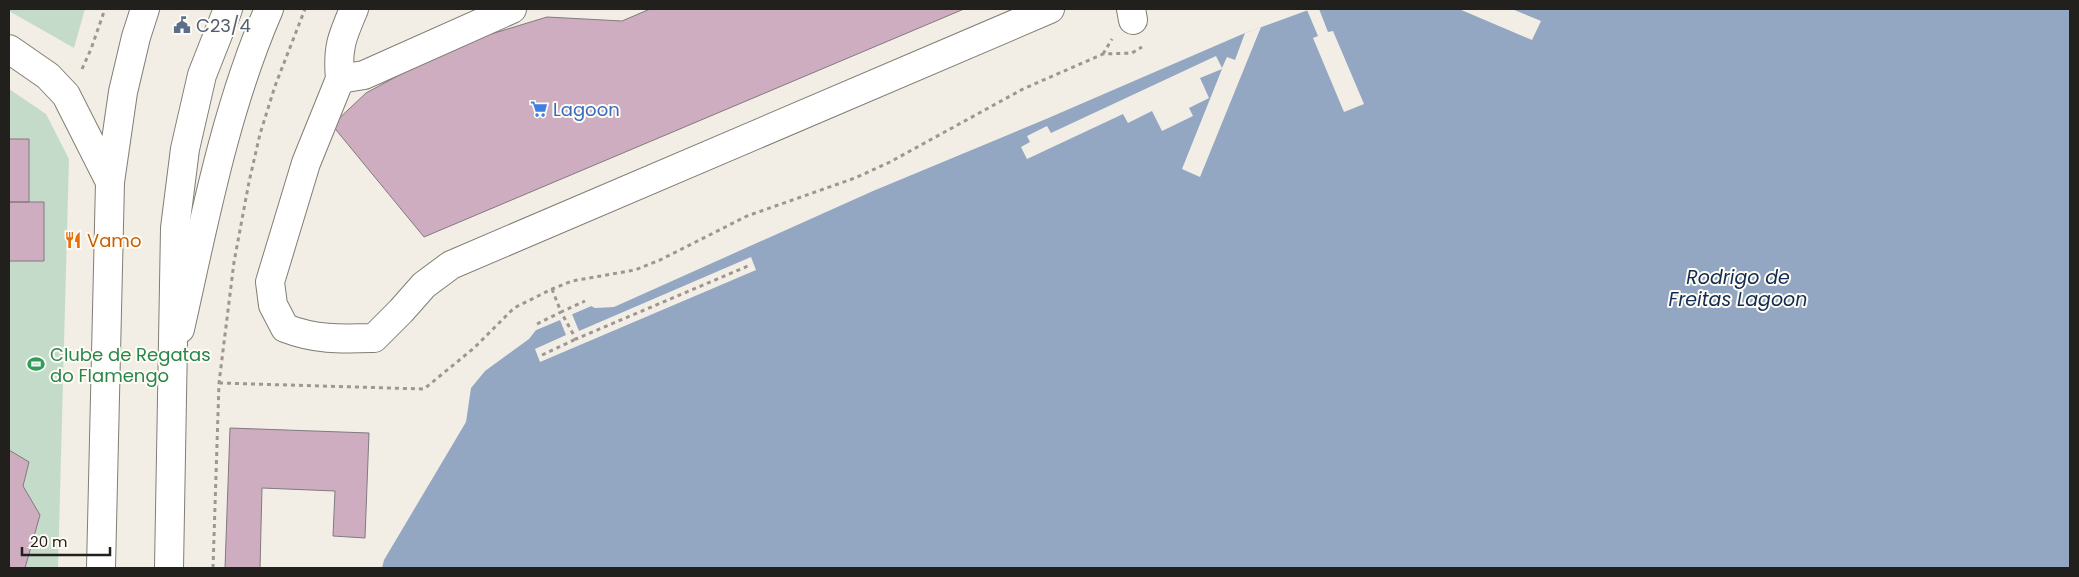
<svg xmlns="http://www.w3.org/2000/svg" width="2079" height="577" viewBox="0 0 2079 577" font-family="Poppins,sans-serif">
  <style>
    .green { fill: #c5dbca }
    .water { fill: #93a7c3 }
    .pier { fill: #f3eee5 }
    .building { fill: #ceadc1; stroke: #82797e }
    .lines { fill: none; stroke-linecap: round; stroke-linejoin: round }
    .minor-casing { stroke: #827d75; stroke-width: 30 }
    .highway-casing { stroke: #827d75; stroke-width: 30 }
    .path { stroke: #9c9891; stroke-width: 3; stroke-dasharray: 4 4; stroke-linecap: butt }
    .minor { stroke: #fff; stroke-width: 28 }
    .highway { stroke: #fff; stroke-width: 28 }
    .labels { text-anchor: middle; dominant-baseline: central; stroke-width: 4; stroke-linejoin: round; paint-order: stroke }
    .service-label { font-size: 18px; fill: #4e5e75; stroke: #fffcf6; text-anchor: start }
    .shop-label { font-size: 18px; fill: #366cbe; stroke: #fffcf6; text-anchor: start }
    .food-label { font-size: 18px; fill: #c56008; stroke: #fffcf6; text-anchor: start }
    .leisure-label { font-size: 18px; fill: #27864d; stroke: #fffcf6; text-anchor: start }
    .water-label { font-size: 19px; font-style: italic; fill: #102c52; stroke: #fffcf6 }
  </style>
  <rect width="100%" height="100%" fill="#f3eee5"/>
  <path class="green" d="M9,9H85L74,48L9,11Z
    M9,89L46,114L69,159L58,568H9Z"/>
  <path class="water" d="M1311,9H2070V568H382L384,560L466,422L471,388L485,371L529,339L536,330L591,306L595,308L614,307L873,191L1046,119L1245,33Z"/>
  <path class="pier" d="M1311,9H1319L1328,32L1333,31L1364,104L1344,112L1313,38L1318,36L1307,10Z
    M1459,9H1512L1541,21L1532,40Z
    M1261,27L1200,177L1182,169L1222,69L1200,78L1209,98L1189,108L1193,116L1162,131L1152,111L1128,123L1123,114L1027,159L1021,147L1030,142L1027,136L1047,126L1051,133L1216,56L1222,68L1227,57L1235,60L1245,33Z
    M751,257L756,270L540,362L535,349L566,335L560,320L536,330L535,328L590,304L591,306L572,314L579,331Z"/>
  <path class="building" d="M650,9H964L424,237L332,125L366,93L455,45L547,17L622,21Z
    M9,139H29V202H9Z
    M9,202H44V261H9Z
    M230,428L369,433L365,538L333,536L335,491L262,488L260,568H225Z
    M9,450L29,462L23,486L40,515L25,568H9Z"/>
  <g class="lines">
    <g class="minor-casing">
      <path id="minor" d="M354,9C342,37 337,48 340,79L364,75L512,9
        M1131,9L1133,20
        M340,79L306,163L270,282L273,305L285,328C316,340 340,339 374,338L401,311L424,285L451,265L1050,9
        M180,329C204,222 225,110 269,9"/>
    </g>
    <g class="highway-casing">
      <path id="highway" d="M9,49L48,76L66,95L110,182
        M101,568L110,182L123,92L136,37L145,9
        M169,568L175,228L185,149L202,75L228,9"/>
    </g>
    <path class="path" d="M1103,54L1112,39
      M82,69L91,49L105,9
      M552,289L561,312L585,301
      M537,324L561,312L576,339L748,266
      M542,355L576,339
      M219,383L424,389L474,348L514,308L552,289L572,281L635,270L660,260L747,216L855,178L890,162L1023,89L1103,54L1132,53L1142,47
      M213,568L219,383L234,262L249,182L260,134L275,86L305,9"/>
    <use href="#minor" class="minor"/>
    <use href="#highway" class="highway"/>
  </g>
  <defs>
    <g id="civic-bare" transform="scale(1.35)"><path d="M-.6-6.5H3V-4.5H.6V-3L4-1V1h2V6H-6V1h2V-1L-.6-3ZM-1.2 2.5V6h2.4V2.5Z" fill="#5c6f8a" stroke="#fffcf6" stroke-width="2.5" paint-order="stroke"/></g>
    <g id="supermarket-bare" transform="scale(1.35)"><path d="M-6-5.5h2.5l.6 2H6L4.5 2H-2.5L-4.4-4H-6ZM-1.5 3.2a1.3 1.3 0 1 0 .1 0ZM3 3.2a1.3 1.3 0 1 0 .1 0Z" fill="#3f7fe0" stroke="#fffcf6" stroke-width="2.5" paint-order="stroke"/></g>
    <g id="restaurant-bare" transform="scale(1.35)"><path d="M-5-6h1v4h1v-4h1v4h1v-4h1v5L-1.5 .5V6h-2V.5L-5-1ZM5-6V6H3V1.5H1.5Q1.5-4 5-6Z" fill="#e8710a" stroke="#fffcf6" stroke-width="2.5" paint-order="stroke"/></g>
    <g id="stadium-bare" transform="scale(1.35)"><path d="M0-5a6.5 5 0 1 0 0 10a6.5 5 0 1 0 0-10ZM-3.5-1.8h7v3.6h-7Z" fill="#2e9e5b" stroke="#fffcf6" stroke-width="2.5" paint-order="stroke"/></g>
  </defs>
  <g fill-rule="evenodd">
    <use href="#civic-bare" x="182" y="25"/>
    <use href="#supermarket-bare" x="539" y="109"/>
    <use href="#restaurant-bare" x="73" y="240"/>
    <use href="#stadium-bare" x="36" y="364"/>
  </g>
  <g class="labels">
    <g class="service-label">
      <text x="196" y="25">C23/4</text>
    </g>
    <g class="shop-label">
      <text x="553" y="109">Lagoon</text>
    </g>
    <g class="food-label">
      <text x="87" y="240">Vamo</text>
    </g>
    <g class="leisure-label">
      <text x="50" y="354">Clube de Regatas<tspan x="50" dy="21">do Flamengo</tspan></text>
    </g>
    <g class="water-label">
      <text x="1738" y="277">Rodrigo de<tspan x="1738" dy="22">Freitas Lagoon</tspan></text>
    </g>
  </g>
  <rect width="2079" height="577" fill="none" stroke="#22201d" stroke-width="20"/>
  <path d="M22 547v8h88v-8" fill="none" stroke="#22201d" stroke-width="2.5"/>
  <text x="30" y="547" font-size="15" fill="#22201d" stroke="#fffcf6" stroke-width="4" paint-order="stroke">20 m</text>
</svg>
